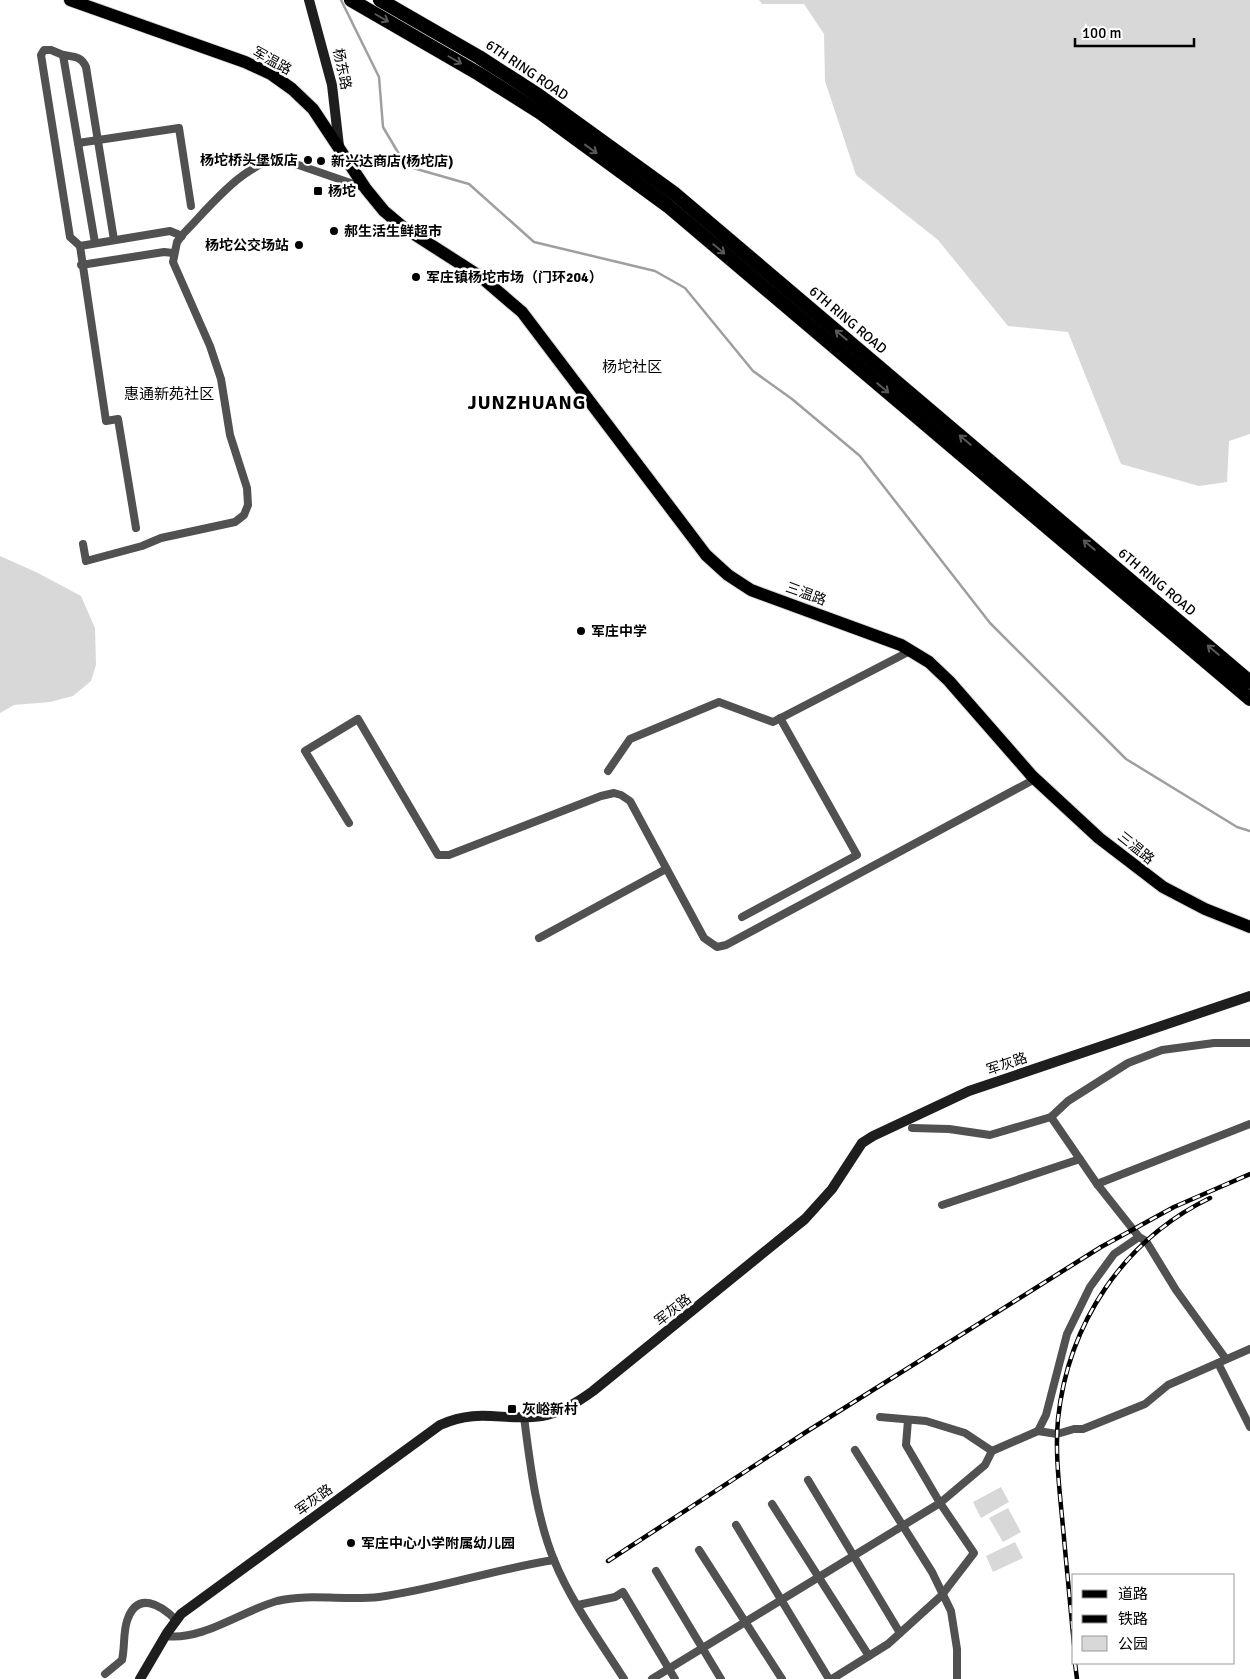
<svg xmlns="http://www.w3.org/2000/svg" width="1250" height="1679" viewBox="0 0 1250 1679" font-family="Signika,'Noto Sans SC',sans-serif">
  <rect width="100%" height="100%" fill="#fff"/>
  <g fill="#d8d8d8">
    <path d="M759 0H1250V434L1229 441 1227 482 1199 486 1121 464 1068 332 1008 326 938 240 856 175 825 81 824 34 804 4H762Z"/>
    <path d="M0 556 38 573 81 596 95 628 96 665 91 681 73 696 50 702 14 705 0 713Z"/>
    <path d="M1001 1487 1009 1502 981 1518 973 1502Z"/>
    <path d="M1008 1508 1021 1532 1003 1542 989 1518Z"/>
    <path d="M1015 1542 1023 1558 993 1572 986 1556Z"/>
  </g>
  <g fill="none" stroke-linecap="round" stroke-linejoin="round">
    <path stroke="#9f9f9f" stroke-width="2.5" d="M341 0 379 77 383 127 406 166 469 184 534 242 655 271 685 288 753 371 792 399 860 456 990 623 1126 759 1237 827 1250 831"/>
    <g stroke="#dbdbdb" stroke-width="14">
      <path id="primary" d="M70 0 245 62 271 74 292 89 313 109 366 189 384 211 403 227 481 277 522 312 706 555 728 575 751 590 901 645 929 662 949 681 1032 776 1099 838 1163 887 1205 909 1250 927"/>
    </g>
    <g stroke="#dbdbdb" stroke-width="15">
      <g id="highway">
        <path d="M351 0 479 74 541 113 668 206 1250 699"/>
        <path d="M380 0 479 57 538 95 675 194 1250 682"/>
      </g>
    </g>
    <g stroke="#515151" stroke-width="8">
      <path d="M63 55C74 57 81 56 86 67L114 240"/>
      <path d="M78 143 179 128 191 206"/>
      <path d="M95 243 63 55 51 50H44L41 55 70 237 80 246 106 421 118 419 136 528"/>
      <path d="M80 246 170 231 182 236"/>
      <path d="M81 265 164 252 173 253"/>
      <path d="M83 544 86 561 142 546 161 538 235 522 244 515 248 505 247 488 230 435 221 379 210 346 173 262 177 242 183 234C207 210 246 160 281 159L365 188"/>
      <path d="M608 771 630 739 719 702 773 722 910 651"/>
      <path d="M349 823 305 751 358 719 438 855H449L601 796 614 793 621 795 630 801 704 938 717 947 726 945 1035 779"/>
      <path d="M742 917 857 855 780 718"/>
      <path d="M539 938 666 869"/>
      <path d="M1051 1117 1097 1184 1139 1237 1146 1241 1176 1290 1226 1359"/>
      <path d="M912 1128 949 1129 990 1135 1051 1117 1068 1101 1128 1063 1162 1050 1214 1043H1250"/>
      <path d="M1097 1184 1250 1124"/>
      <path d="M942 1205 1080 1159"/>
      <path d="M1218 1363 1250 1427"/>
      <path d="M524 1417C530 1464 536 1516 554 1560 571 1602 600 1641 624 1679"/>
      <path d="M880 1417 926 1421 965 1433 992 1451"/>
      <path d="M1038 1431 1057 1434 1074 1429H1083L1145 1404 1168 1385 1250 1349"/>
      <path d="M855 1450 932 1572 951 1611 957 1649V1679"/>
      <path d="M808 1480 900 1633"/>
      <path d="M772 1504 869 1656"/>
      <path d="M736 1525 829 1679"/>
      <path d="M699 1550 782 1679"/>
      <path d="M656 1571 721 1679"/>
      <path d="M578 1605 615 1597 623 1592 675 1679"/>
      <path d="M166 1636C202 1641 242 1611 277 1601 309 1593 346 1601 379 1597 438 1589 495 1569 554 1560"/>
      <path d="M105 1674 122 1660C125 1647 123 1633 127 1621 137 1590 161 1605 176 1620"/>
      <path d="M652 1679 940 1503 906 1445 908 1420"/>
      <path d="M832 1679 888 1644 941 1596 974 1553 940 1503 985 1465 992 1451 1038 1431 1046 1415 1067 1334 1090 1287 1114 1254 1139 1237"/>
    </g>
    <g stroke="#1e1e1e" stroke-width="10">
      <path d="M309 0 332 85 339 146"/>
      <path d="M140 1679 167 1633 181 1614 440 1425C480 1407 503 1422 542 1416 561 1413 578 1402 593 1391L805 1219 832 1189 862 1143 873 1136 969 1091 1250 996"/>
    </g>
    <use href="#primary" stroke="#000" stroke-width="12"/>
    <use href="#highway" stroke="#000" stroke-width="14"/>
    <g stroke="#000" stroke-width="4.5">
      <g id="rail">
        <path d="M608 1561 806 1432 1101 1247 1174 1207 1250 1174"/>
        <path d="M1074 1645C1070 1602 1066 1560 1062 1517 1059 1485 1055 1451 1058 1419 1068 1324 1123 1240 1210 1198"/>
        <path d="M1075 1663 1077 1679"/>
      </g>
    </g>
    <use href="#rail" stroke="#fff" stroke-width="2.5" stroke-dasharray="8" stroke-linecap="butt"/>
  </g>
  <defs><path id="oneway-shaft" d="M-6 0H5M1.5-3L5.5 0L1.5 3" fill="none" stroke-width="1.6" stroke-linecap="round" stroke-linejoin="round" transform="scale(1.25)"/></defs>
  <g stroke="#595959">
    <use href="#oneway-shaft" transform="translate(382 18) rotate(30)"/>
    <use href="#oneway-shaft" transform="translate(455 60) rotate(30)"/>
    <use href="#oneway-shaft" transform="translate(591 149) rotate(36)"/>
    <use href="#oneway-shaft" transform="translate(719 249) rotate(40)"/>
    <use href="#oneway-shaft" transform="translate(841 335) rotate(-140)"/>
    <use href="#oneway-shaft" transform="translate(883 388) rotate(40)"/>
    <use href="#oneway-shaft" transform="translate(965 440) rotate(-140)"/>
    <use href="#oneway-shaft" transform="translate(1089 545) rotate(-140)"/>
    <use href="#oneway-shaft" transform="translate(1213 650) rotate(-140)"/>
  </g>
  <g fill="#000" stroke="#fff" stroke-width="2">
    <circle cx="308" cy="160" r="5"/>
    <circle cx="321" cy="161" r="5"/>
    <rect x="313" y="186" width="10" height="10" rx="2.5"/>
    <circle cx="334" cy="231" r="5"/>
    <circle cx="299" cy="245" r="5"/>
    <circle cx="416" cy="277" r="5"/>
    <circle cx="581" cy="631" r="5"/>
    <rect x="507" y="1404" width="10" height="10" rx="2.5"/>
    <circle cx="351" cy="1543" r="5"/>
  </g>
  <g text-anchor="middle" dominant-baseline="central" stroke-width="5" stroke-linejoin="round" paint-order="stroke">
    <g font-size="14" fill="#000" stroke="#fff">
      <text transform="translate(272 61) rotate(29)">军温路</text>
      <text transform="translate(342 69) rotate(78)">杨东路</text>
      <text transform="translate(527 70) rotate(34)">6TH RING ROAD</text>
      <text transform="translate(848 320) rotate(40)">6TH RING ROAD</text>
      <text transform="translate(1157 582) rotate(40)">6TH RING ROAD</text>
      <text transform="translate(806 594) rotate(20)">三温路</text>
      <text transform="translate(1136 848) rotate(39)">三温路</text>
      <text transform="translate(1007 1064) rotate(-19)">军灰路</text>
      <text transform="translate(673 1310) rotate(-38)">军灰路</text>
      <text transform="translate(314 1500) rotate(-36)">军灰路</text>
    </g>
    <g font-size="14" font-weight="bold" fill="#000" stroke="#fff" text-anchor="start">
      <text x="298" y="160" text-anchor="end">杨坨桥头堡饭店</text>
      <text x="331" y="161">新兴达商店(杨坨店)</text>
      <text x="328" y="191">杨坨</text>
      <text x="344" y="231">郝生活生鲜超市</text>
      <text x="289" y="245" text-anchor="end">杨坨公交场站</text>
      <text x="426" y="277">军庄镇杨坨市场（门环204）</text>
      <text x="591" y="631">军庄中学</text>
      <text x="522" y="1409">灰峪新村</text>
      <text x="361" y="1543">军庄中心小学附属幼儿园</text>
    </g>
    <g font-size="15" fill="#000" stroke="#fff">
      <text x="632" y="367">杨坨社区</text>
      <text x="169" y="394">惠通新苑社区</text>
    </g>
    <g font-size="19" font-weight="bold" letter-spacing="1" fill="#000" stroke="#fff">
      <text x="527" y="403">JUNZHUANG</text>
    </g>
  </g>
  <rect x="1072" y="1574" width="162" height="90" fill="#ffffff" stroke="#999999"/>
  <rect x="1082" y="1590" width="25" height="8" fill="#000000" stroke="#999999"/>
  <text x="1118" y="1599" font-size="15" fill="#000000">道路</text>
  <rect x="1082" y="1615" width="25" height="8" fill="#000000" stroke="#999999"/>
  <text x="1118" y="1624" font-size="15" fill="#000000">铁路</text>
  <rect x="1082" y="1636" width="25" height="15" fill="#d8d8d8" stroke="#999999"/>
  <text x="1118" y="1649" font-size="15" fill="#000000">公园</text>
  <path d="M1075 38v8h119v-8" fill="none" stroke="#000000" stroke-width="2.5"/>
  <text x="1082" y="38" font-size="15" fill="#000000" stroke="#ffffff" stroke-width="4" paint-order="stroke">100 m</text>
</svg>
